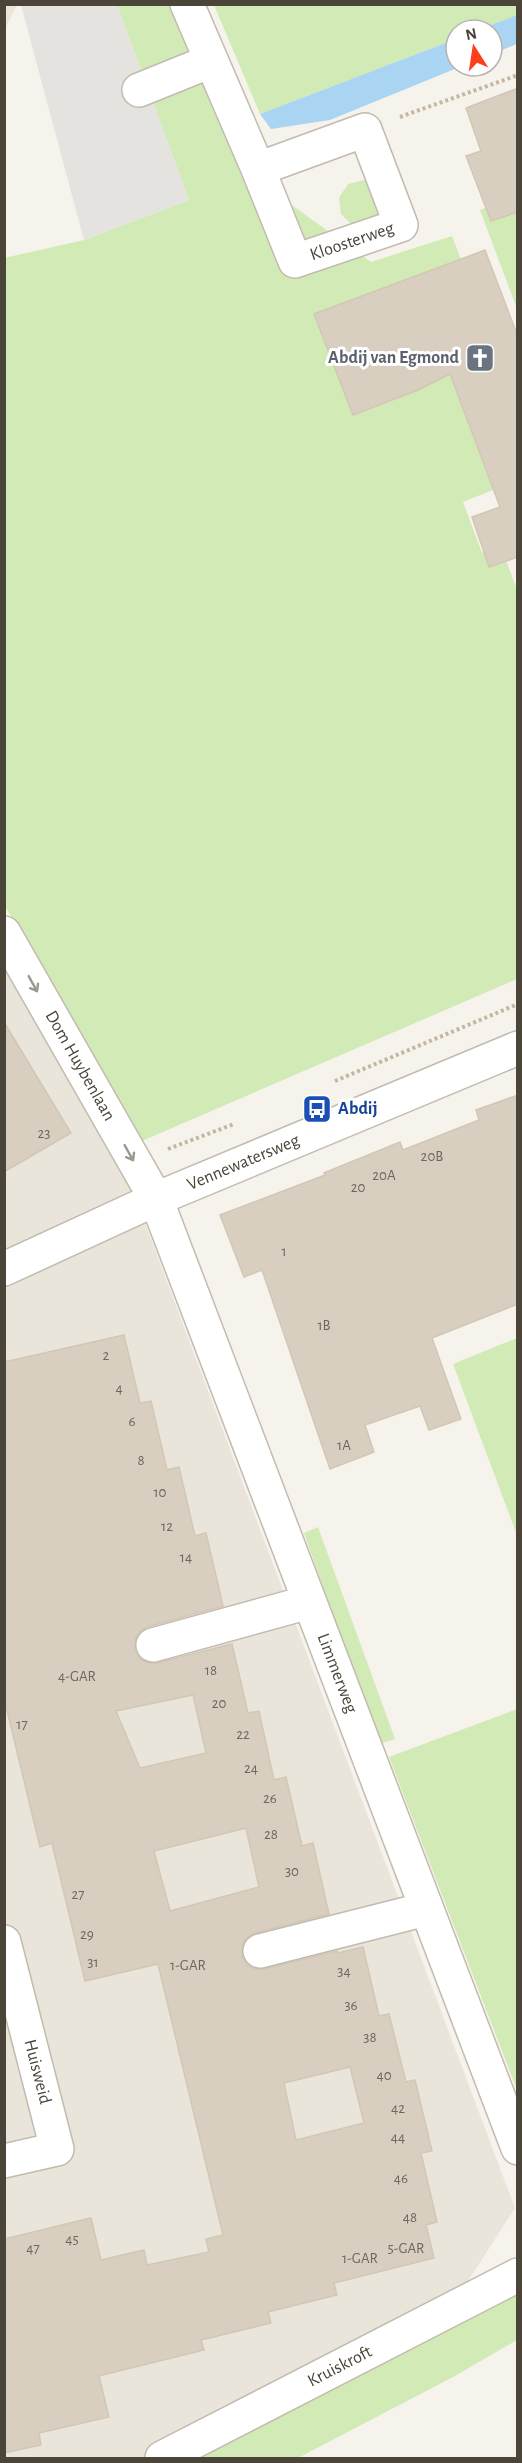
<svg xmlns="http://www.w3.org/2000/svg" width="522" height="2463" viewBox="0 0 522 2463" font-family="'Alegreya Sans',sans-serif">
  <rect width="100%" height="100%" fill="#f6f3ec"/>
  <g fill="#eae5da">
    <path d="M5 4 17 5 5 29 4 5Z"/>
    <path d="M4 946 130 1183 515 2208 425 2348 218 2458H5Z"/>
  </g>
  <g fill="#d2eab5">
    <path d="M517 4 518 15 478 30H456V39L260 114 214 5Z"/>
    <path d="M117 5H176L257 180 371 262 452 236 467 275 419 293 493 490 463 502 482 553 501 546 517 590V979L142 1141 5 906 4 258 84 240 189 200Z"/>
    <path d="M364 180 372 183 381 218 351 224 341 214 339 198 348 184Z"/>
    <path d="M517 196V309L480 210Z"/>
    <path d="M517 1338V1535L453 1364Z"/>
    <path d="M318 1527 395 1739 379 1744 304 1533Z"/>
    <path d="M517 1709V2090L389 1757Z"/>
    <path d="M517 2291V2340L453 2377 298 2458H202Z"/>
  </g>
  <path fill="#e5e3e0" d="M21 5H117L189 200 84 240Z"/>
  <g fill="#a9d4f2">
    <path d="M517 15V44L492 54V30H478Z"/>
    <path d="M456 39V66H462L330 120 271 129 260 114Z"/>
  </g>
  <g fill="#d8cfc1" stroke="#d3c7b4" stroke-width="1.5" fill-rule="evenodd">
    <path d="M518 88V212L491 221 466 156 481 151 466 108Z"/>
    <path d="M485 250 518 337V557L489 567 472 517 500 507 450 374 418 390 353 415 314 314Z"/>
    <path d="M4 1022 71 1133 4 1172Z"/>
    <path d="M518 1095V1304L432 1338 461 1419 429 1430 420 1406 365 1425 374 1452 330 1469 262 1270 244 1277 220 1215 325 1175 324 1173 400 1142 403 1150 479 1120 476 1110Z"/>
    <path d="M124 1335 140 1403 151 1401 167 1470 179 1467 195 1536 206 1533 223 1606 147 1627 139 1632 135 1640V1651L139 1658 148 1663H157L232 1644 248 1713 259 1711 274 1780 286 1777 302 1846 313 1843 329 1914 255 1933 247 1937 242 1945V1956L246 1964 254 1969H264L337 1951 338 1953 363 1947 379 2016 389 2014 406 2082 415 2080 432 2151 421 2153 437 2222 426 2225 434 2258 334 2283 337 2295 268 2312 271 2323 201 2340 204 2350 99 2376 109 2417 39 2433 41 2445 4 2453V2239L91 2218 101 2260 144 2250 147 2265 209 2252 206 2239 223 2235 158 1964 85 1981 52 1843 40 1847 4 1698V1362ZM193 1695 206 1753 140 1768 116 1711ZM246 1828 259 1887 170 1911 154 1851ZM350 2067 364 2123 296 2140 284 2083Z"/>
  </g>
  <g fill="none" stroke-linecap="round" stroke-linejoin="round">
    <g stroke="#c2bbae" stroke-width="36">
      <g id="minor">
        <path id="s1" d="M187 4 258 169 295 261 401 225 365 130 258 169"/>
        <path d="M139 90 211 61"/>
        <path id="s2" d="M4 933 156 1199 518 2148"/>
        <path id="s3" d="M4 1269 156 1199 518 1048"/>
        <path d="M153 1645 309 1602"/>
        <path id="s4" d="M4 1942 57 2149 4 2161"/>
        <path d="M260 1951 426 1909"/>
        <path id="s5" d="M162 2458 518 2275"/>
      </g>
    </g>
    <g stroke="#c4b79f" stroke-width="4" stroke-dasharray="3 3" stroke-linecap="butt">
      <path d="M400 117 518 75"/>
      <path d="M335 1081 518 1004"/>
      <path d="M168 1149 234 1124"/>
    </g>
    <use href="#minor" stroke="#fff" stroke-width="33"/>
  </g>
  <defs><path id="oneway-shaft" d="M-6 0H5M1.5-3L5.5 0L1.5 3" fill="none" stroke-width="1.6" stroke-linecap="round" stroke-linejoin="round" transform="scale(1.5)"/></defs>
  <g stroke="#9c9892">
    <use href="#oneway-shaft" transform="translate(33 984) rotate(61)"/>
    <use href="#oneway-shaft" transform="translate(129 1153) rotate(61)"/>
  </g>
  <defs>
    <g id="church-square" transform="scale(1.5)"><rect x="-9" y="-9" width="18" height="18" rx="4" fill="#6b7280" stroke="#fff"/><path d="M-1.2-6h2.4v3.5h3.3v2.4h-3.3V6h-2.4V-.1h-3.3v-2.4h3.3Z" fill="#fff"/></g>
    <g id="bus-square" transform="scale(1.5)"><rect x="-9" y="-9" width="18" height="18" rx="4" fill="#1a4fb4" stroke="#fff"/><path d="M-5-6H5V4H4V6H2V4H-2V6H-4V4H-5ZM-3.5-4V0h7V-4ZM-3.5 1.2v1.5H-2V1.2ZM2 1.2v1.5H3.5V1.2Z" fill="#fff"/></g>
  </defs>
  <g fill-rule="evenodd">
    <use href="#church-square" x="480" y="358"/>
    <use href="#bus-square" x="317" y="1109"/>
  </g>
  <g text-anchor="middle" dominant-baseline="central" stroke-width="6" stroke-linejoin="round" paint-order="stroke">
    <g font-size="15" fill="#6e675b">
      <text x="44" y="1133">23</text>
      <text x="432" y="1156">20B</text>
      <text x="384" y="1175">20A</text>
      <text x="358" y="1187">20</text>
      <text x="284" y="1251">1</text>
      <text x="324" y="1325">1B</text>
      <text x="106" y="1355">2</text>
      <text x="119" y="1388">4</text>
      <text x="132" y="1421">6</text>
      <text x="344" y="1445">1A</text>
      <text x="141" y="1460">8</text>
      <text x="160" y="1492">10</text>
      <text x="167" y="1526">12</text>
      <text x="186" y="1557">14</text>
      <text x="211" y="1670">18</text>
      <text x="77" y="1676">4-GAR</text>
      <text x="219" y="1703">20</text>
      <text x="22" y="1724">17</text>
      <text x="243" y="1734">22</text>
      <text x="251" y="1768">24</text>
      <text x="270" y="1798">26</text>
      <text x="271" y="1834">28</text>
      <text x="292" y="1871">30</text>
      <text x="78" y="1894">27</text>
      <text x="87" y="1934">29</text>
      <text x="93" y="1962">31</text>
      <text x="188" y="1965">1-GAR</text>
      <text x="344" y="1971">34</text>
      <text x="351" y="2005">36</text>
      <text x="370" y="2037">38</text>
      <text x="384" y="2075">40</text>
      <text x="398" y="2108">42</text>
      <text x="398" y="2137">44</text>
      <text x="401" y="2178">46</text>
      <text x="410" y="2217">48</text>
      <text x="72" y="2239">45</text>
      <text x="33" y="2248">47</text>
      <text x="406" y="2248">5-GAR</text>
      <text x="360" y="2258">1-GAR</text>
    </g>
    <g font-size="18" fill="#4b4439" stroke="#fff">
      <text stroke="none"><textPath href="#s1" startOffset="339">Kloosterweg</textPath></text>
      <text stroke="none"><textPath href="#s2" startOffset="153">Dom Huybenlaan</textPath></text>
      <text stroke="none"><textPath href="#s3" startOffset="262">Vennewatersweg</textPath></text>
      <text stroke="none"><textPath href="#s2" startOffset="814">Limmerweg</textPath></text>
      <text stroke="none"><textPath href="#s4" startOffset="134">Huisweid</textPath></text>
      <text stroke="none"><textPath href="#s5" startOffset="200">Kruiskroft</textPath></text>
    </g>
    <g font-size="18" font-weight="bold" fill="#5b616d" stroke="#fff" text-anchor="end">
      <text x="459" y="358">Abdij van Egmond</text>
    </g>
    <g font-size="18" font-weight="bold" fill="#164399" stroke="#fff" text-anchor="start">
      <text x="338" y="1109">Abdij</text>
    </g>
  </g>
  <rect width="522" height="2463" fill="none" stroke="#4b4439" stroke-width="12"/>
  <g transform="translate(474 48) rotate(348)"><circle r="28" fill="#ffffff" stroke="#b7b4b0" stroke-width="1.5"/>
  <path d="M0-4.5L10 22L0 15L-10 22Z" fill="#fc3f1d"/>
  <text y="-9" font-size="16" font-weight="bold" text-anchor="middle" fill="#4b4439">N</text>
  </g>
</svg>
